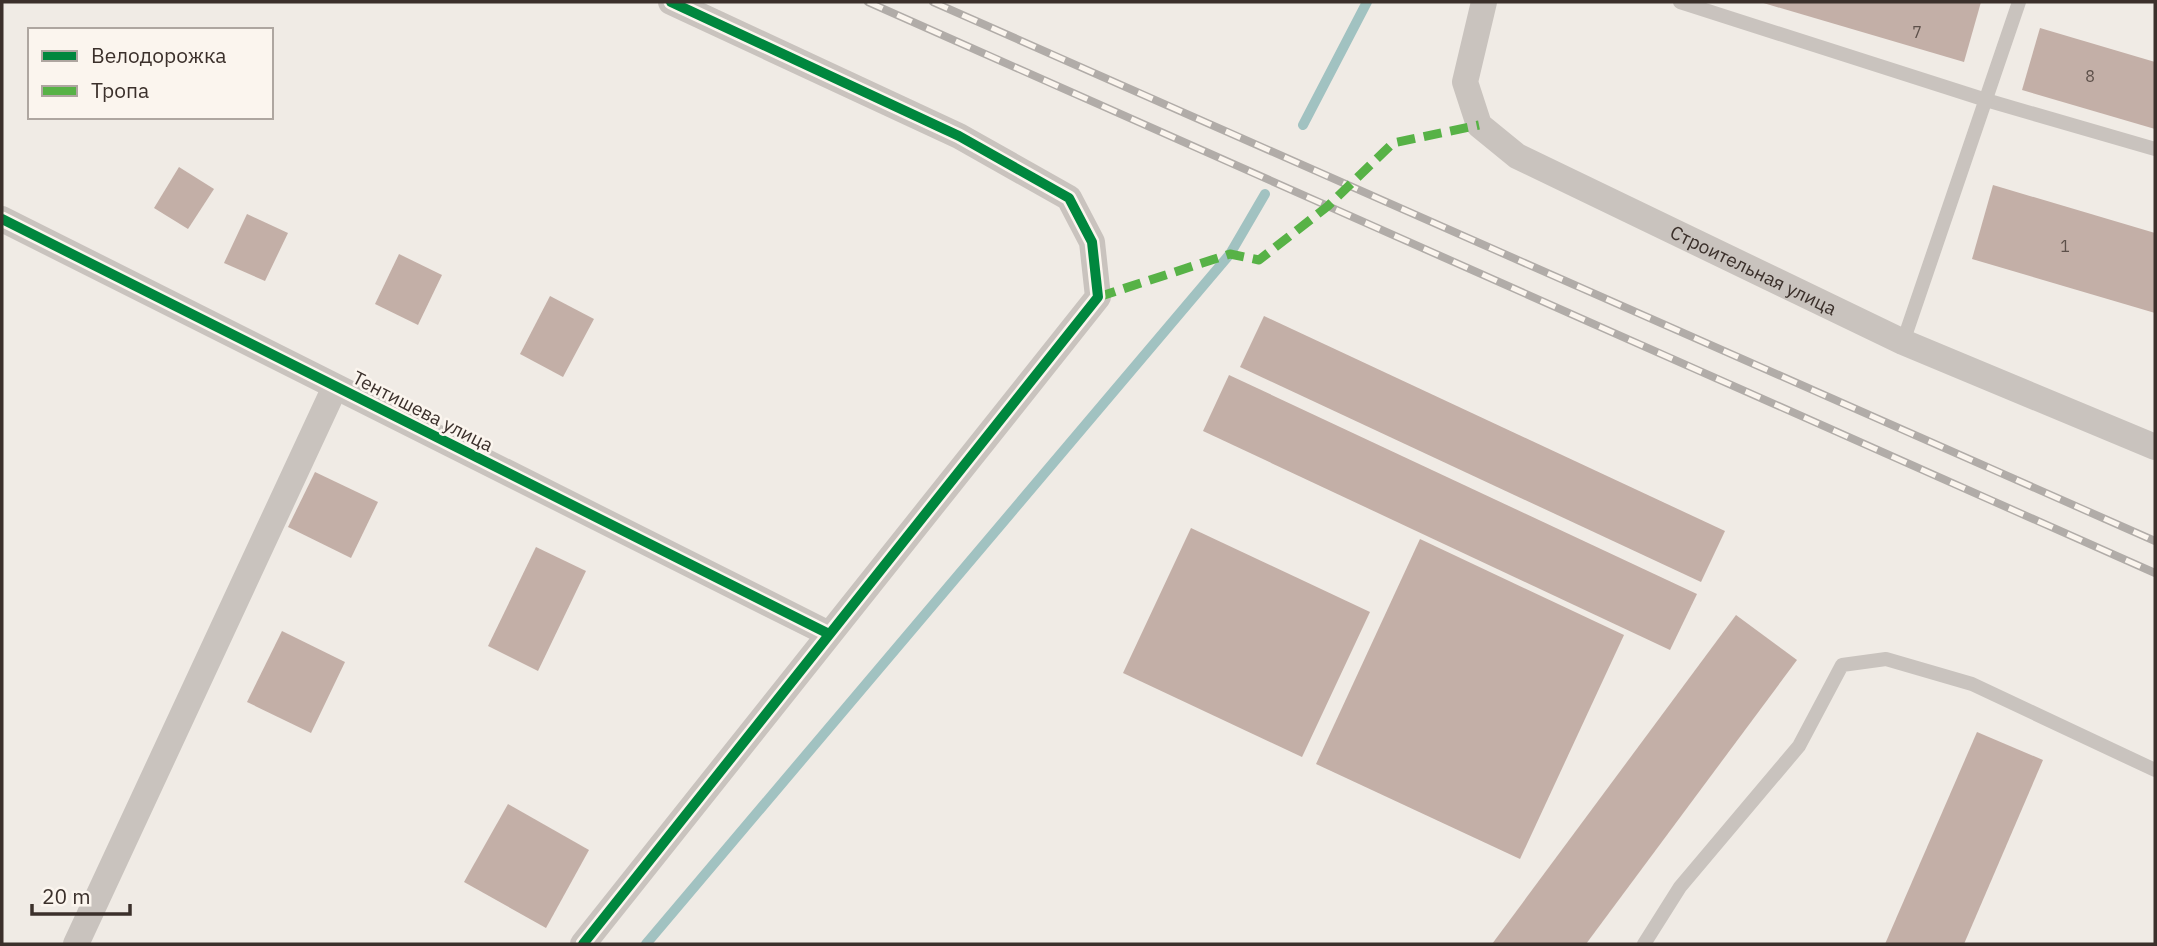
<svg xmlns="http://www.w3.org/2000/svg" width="2157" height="946" viewBox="0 0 2157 946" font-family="'IBM Plex Sans',sans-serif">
  <rect width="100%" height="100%" fill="#f0ebe5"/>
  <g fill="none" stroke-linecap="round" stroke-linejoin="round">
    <g stroke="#a1c2c1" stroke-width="10">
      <path d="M1303 125 1367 2"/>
      <path d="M646 944 1230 254 1265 194"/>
    </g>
  </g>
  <g fill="#c3afa7">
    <path d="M1760 2H1981L1964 62Z"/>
    <path d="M2040 28 2155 62V129L2022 90Z"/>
    <path d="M179 167 214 189 188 229 154 208Z"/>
    <path d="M1993 185 2155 233V313L1972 259Z"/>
    <path d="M247 214 288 233 265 281 224 263Z"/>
    <path d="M399 254 442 275 418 325 375 304Z"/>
    <path d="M550 296 594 319 563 377 520 354Z"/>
    <path d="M1264 316 1725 531 1701 582 1240 367Z"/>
    <path d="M1229 375 1697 594 1670 650 1203 431Z"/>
    <path d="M315 472 378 502 351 558 288 527Z"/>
    <path d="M1191 528 1370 612 1302 757 1123 673Z"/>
    <path d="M1420 539 1624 635 1520 859 1316 764Z"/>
    <path d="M536 547 586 571 538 671 488 646Z"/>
    <path d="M1736 615 1797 660 1586 944H1492Z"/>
    <path d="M282 631 345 662 311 733 247 702Z"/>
    <path d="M1977 732 2043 760 1964 944H1885Z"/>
    <path d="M508 804 589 850 546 928 464 882Z"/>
  </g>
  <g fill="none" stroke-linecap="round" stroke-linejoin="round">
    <g stroke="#c9c3be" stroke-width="14">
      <path d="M1680 2 1986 100 2155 149"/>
      <path d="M1903 342 2019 2"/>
      <path d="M1644 944 1680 887 1799 746 1842 665 1886 659 1972 684 2155 770"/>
    </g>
    <g stroke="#c9c3be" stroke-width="26">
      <path id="s1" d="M1484 2 1465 82 1479 125 1517 156 1903 342 2155 447"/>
      <path d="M2 219 829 634"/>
      <path d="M76 944 335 387"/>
      <path d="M583 944 1098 297 1092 242 1069 198 959 136 671 2"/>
    </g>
    <g stroke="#b1aca8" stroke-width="8">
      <g id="rail">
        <path d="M868 2 2155 573"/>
        <path d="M933 2 2155 541"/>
      </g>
    </g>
    <use href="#rail" stroke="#fbf5ee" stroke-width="5" stroke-dasharray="16" stroke-linecap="butt"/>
    <path stroke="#57b246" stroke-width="9" stroke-dasharray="18 9" stroke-linecap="butt" d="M1098 297 1230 254 1259 260 1328 206 1393 143 1479 125"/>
    <g stroke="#fbf5ee" stroke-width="15">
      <g id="cycleway">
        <path d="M2 219 829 634"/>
        <path d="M583 944 1098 297 1092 242 1069 198 959 136 671 2"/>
      </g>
    </g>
    <use href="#cycleway" stroke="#00873e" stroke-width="10"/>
  </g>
  <g text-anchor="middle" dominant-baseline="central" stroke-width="5" stroke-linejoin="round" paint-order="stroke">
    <g font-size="16" fill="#5d504a">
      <text x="1917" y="32">7</text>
      <text x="2090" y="76">8</text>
      <text x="2065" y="246">1</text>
    </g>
    <g font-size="19" fill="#3b302b" stroke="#fbf5ee">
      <text stroke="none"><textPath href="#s1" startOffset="439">Строительная улица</textPath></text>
      <text transform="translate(423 411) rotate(27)">Тентишева улица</text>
    </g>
  </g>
  <rect width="2157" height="946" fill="none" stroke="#3b302b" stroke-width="7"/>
  <rect x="28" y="28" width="245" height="91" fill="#fbf5ee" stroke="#aea6a0" stroke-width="2"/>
  <rect x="42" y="51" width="35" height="10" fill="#00873e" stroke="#aea6a0" stroke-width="2"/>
  <text x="91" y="63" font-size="21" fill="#3b302b">Велодорожка</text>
  <rect x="42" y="86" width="35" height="10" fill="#57b246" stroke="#aea6a0" stroke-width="2"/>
  <text x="91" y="98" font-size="21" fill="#3b302b">Тропа</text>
  <path d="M32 904v10h98v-10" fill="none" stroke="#3b302b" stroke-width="3.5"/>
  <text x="42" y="904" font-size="21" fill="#3b302b" stroke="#fbf5ee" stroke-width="5" paint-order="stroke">20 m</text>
</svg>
